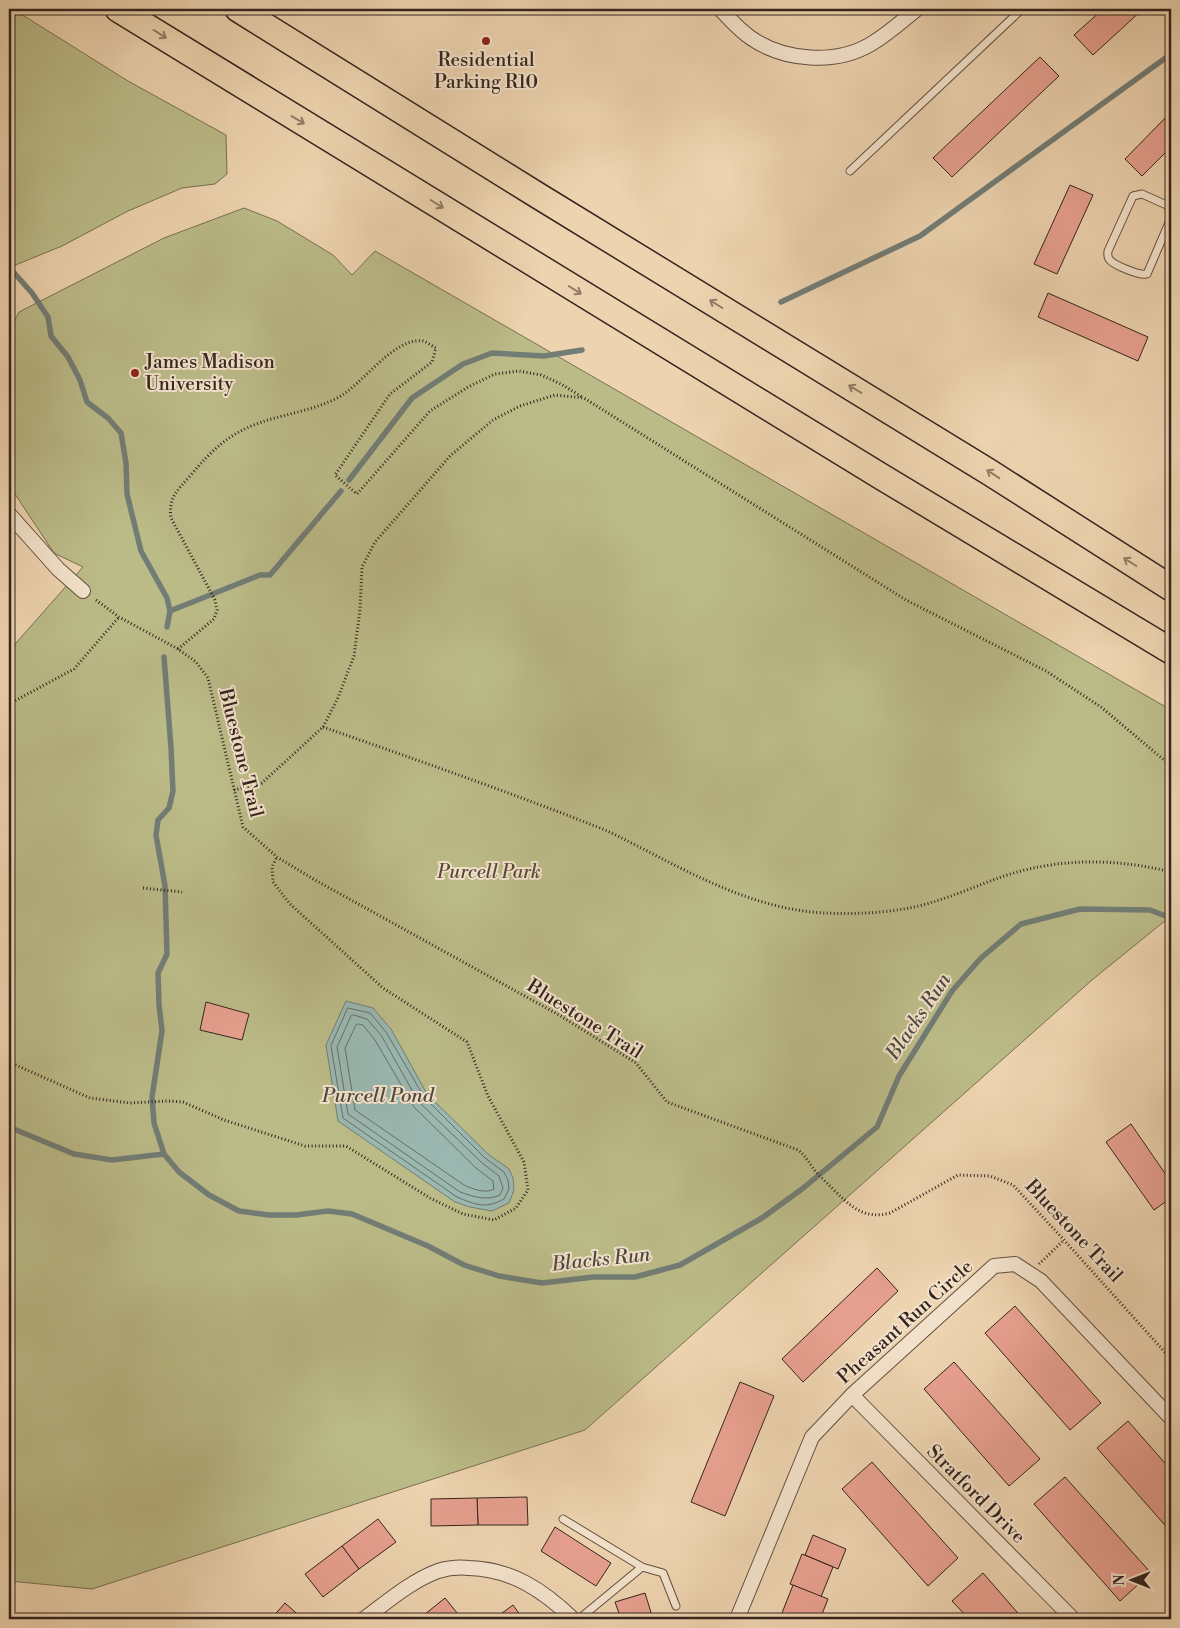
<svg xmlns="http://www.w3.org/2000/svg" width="1180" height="1628" viewBox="0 0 1180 1628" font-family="'Libre Bodoni',serif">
  <rect width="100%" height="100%" fill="#edd3af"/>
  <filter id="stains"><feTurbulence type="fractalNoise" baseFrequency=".004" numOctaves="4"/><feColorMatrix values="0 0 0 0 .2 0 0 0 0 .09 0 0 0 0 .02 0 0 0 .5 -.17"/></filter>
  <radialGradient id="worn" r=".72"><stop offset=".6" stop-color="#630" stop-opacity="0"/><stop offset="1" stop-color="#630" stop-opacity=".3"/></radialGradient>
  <g fill="#bb8" stroke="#787053">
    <path d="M9 9H13L128 81 226 135 227 174 215 184 182 188 128 211 62 246 13 266H9Z"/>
    <path d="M244 208 277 221 333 255 352 275 375 251 1171 710V916L1092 980 585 1430 92 1589 9 1581V651L83 567 54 553 9 485V332L19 312 164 238Z"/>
  </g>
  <path fill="#9ab7b0" stroke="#727d76" d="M346 1001 373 1008 391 1029 427 1094 488 1154 509 1169 513 1178 514 1190 509 1203 492 1211 470 1207 455 1202 338 1121 326 1045Z"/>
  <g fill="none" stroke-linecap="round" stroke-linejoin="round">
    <g stroke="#686e67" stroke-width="1">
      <path d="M348 1008 370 1013 386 1032 424 1097 485 1158 504 1172 508 1180 509 1189 504 1199C486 1209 476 1205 457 1197L343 1118 331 1046Z"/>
      <path d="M354 1015 367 1019 381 1035 418 1101 481 1162 499 1176 503 1188 500 1195C486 1201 474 1197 460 1192L348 1114 337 1047 351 1016Z"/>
      <path d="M358 1024 363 1025 375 1040 414 1107 476 1168 493 1181 494 1189C485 1194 473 1189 464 1185L355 1110 345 1048 356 1025Z"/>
    </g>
    <g stroke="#727d76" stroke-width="5.5">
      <path d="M9 267 32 293 48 317 51 336 68 357 80 380 87 402 108 418 121 433 126 463 127 494 141 551 167 598 170 611 167 627"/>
      <path d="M781 302 920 236 1171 54"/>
      <path d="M349 480 412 398 463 364 492 353 544 356 582 350"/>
      <path d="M170 611 260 575H270L341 491"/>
      <path d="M164 657 171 748 173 791 169 808 158 820 156 835 165 886 167 954 158 973 159 1005 162 1031 152 1097 154 1123 164 1154"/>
      <path d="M9 1127 74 1154 112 1160 164 1154 179 1172 209 1195 239 1211 269 1215H296L328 1211 352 1214 428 1246 464 1265 499 1276 542 1283 594 1277H635L680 1265 762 1218 802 1189 877 1127 899 1076 952 991 981 958 1021 924 1080 909 1150 910 1171 918"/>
    </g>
  </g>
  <g fill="#e7a08f" stroke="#35251e">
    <path d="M1103 9H1143L1093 55 1074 35Z"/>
    <path d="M1040 57 1059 76 952 177 933 158Z"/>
    <path d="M1171 112V147L1142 176 1125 159Z"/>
    <path d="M1070 185 1093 195 1057 274 1034 264Z"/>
    <path d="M1048 293 1148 337 1138 361 1038 317Z"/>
    <path d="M206 1002 249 1014 242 1040 200 1030Z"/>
    <path d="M1131 1124 1171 1182V1198L1154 1210 1106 1142Z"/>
    <path d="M877 1268 898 1291 803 1382 782 1359Z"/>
    <path d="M1015 1306 1101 1403 1070 1430 985 1333Z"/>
    <path d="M954 1362 1040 1459 1009 1486 924 1389Z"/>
    <path d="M740 1382 774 1396 725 1516 691 1502Z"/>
    <path d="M1128 1421 1171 1470V1532L1097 1448Z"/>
    <path d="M872 1462 958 1558 928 1586 842 1489Z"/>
    <path d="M1065 1477 1151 1573 1120 1601 1034 1504Z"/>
    <path d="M527 1497 528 1525H478L477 1498Z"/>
    <path d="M477 1498 478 1525 431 1526V1499Z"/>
    <path d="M378 1519 396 1542 359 1569 342 1546Z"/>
    <path d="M555 1527 611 1563 596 1586 541 1551Z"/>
    <path d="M813 1535 846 1549 838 1569 805 1555Z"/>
    <path d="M342 1546 359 1569 323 1597 305 1574Z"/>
    <path d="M802 1554 833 1567 821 1597 790 1584Z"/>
    <path d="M983 1573 1023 1619H969L952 1601Z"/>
    <path d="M793 1585 828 1599 820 1619 780 1618Z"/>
    <path d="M645 1593 653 1619H621L615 1602Z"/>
    <path d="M445 1598 462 1619H419Z"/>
    <path d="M285 1603 303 1619H271Z"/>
    <path d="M513 1605 523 1619H494Z"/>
  </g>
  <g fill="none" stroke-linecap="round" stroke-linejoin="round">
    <g stroke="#635042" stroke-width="9">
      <g id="service">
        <path d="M850 171 1022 9"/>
        <path d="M1171 207 1142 194 1133 196 1108 251C1108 254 1107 255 1109 259 1113 265 1140 276 1147 274L1171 218"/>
        <path d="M563 1519 642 1567 579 1619"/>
        <path d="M642 1567 663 1573 676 1606"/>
      </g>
    </g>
    <g stroke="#635042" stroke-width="16">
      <g id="minor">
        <path d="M720 9C730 19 739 30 751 38 784 61 836 65 871 44 888 34 902 21 917 9"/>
        <path d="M9 514 58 569 83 591"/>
        <path d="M852 1395 1073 1619"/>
        <path d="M364 1619C387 1602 411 1581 438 1571 448 1568 459 1567 469 1568 511 1569 543 1590 573 1619"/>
        <path d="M737 1619 812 1437 852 1395 994 1266 1015 1264 1041 1281 1171 1418"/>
      </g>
    </g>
    <g stroke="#35251e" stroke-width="28">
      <g id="motorway">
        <path d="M118 9 882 477 1171 651"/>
        <path d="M238 9 537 195 989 472 1171 588"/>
      </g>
    </g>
    <g stroke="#35251e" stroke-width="3" stroke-dasharray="1 2.5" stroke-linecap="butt">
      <path d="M96 600 119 617 178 649 196 662 208 678 243 827 277 857 315 880 559 1015 636 1063 667 1102 798 1150C805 1155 808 1161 813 1168 818 1175 826 1182 832 1188 850 1206 864 1220 890 1213L958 1175 990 1176 1013 1185 1064 1240 1171 1359"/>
      <path d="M178 649 214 619 217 610 215 600 171 518C168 497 178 490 190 476 211 451 228 434 259 423 284 414 311 411 335 399 362 387 392 337 423 341 427 342 432 346 436 348L432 362 390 394 335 475 357 494 430 411 468 387 495 374 519 371 541 375 561 384 582 397"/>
      <path d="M9 704 74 669 119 617"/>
      <path d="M323 727C417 760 512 793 605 830 621 837 637 846 653 854 707 882 763 910 825 913 859 915 905 912 936 901 966 892 995 877 1025 870 1073 858 1123 860 1171 872"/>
      <path d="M234 790 262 783 323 727 337 700 354 656 360 610 362 567 375 542 450 456 493 420 520 406 555 395 584 398 906 600 1046 671 1101 707 1171 766"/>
      <path d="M143 888 182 892"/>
      <path d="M9 1062 90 1098 130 1103 168 1101 183 1102 224 1120 305 1146H346L430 1198 463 1214 494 1220 516 1208 528 1190 524 1162 488 1096 467 1042 383 988 290 904 273 882 272 867 277 857"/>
      <path d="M1039 1264 1064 1240"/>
    </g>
    <use href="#service" stroke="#f3e2cb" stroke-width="7"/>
    <use href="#minor" stroke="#f3e2cb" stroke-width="14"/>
    <use href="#motorway" stroke="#edd3af" stroke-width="25"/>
  </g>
  <defs><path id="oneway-shaft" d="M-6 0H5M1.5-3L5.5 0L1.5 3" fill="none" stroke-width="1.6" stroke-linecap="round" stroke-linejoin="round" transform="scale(1.25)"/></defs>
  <g stroke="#917c66">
    <use href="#oneway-shaft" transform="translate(160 34) rotate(32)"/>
    <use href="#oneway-shaft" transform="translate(298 120) rotate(31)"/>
    <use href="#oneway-shaft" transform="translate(437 204) rotate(32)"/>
    <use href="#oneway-shaft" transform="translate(575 290) rotate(32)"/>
    <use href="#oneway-shaft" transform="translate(716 304) rotate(-148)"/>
    <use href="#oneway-shaft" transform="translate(855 389) rotate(-149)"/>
    <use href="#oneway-shaft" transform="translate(993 474) rotate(-147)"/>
    <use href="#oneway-shaft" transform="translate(1130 562) rotate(-148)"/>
  </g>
  <g fill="#8f2418" stroke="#f3e2cb" stroke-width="2">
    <circle cx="486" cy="41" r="5"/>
    <circle cx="135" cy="373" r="5"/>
  </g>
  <g text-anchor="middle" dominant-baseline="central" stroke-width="4" stroke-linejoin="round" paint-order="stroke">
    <g font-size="19" fill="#35251e" stroke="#f3e2cb">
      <text x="486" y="60">Residential<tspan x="486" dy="22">Parking R10</tspan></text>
      <text x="145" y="362" text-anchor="start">James Madison<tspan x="145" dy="22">University</tspan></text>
    </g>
    <g font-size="19" fill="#35251e" stroke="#f3e2cb">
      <text transform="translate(241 753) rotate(76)">Bluestone Trail</text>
      <text transform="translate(585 1019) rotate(32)">Bluestone Trail</text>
      <text transform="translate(1074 1231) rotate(47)">Bluestone Trail</text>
      <text transform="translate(905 1322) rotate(-42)">Pheasant Run Circle</text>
      <text transform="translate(976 1494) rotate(45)">Stratford Drive</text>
    </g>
    <g font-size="19" font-style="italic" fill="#564a38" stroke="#f3e2cb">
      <text x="489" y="872">Purcell Park</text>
    </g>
    <g font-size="20" font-style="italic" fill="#4e4a42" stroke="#f3e2cb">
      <text transform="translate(919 1017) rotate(-56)">Blacks Run</text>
      <text x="378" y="1096">Purcell Pond</text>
      <text transform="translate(601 1260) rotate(-6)">Blacks Run</text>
    </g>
  </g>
  <rect width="1180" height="1628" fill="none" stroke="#edd3af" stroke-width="30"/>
  <rect x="10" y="10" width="1160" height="1608" fill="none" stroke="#35251e" stroke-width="2.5"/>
  <rect x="15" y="15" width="1150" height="1598" fill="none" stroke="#35251e"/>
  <g transform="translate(1132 1580) rotate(270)" stroke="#f3e2cb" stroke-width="4" paint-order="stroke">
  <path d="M0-4L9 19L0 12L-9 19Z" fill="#35251e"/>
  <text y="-8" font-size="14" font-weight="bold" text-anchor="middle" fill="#35251e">N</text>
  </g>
  <rect width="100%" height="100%" filter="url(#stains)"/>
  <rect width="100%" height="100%" fill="url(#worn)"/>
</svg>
